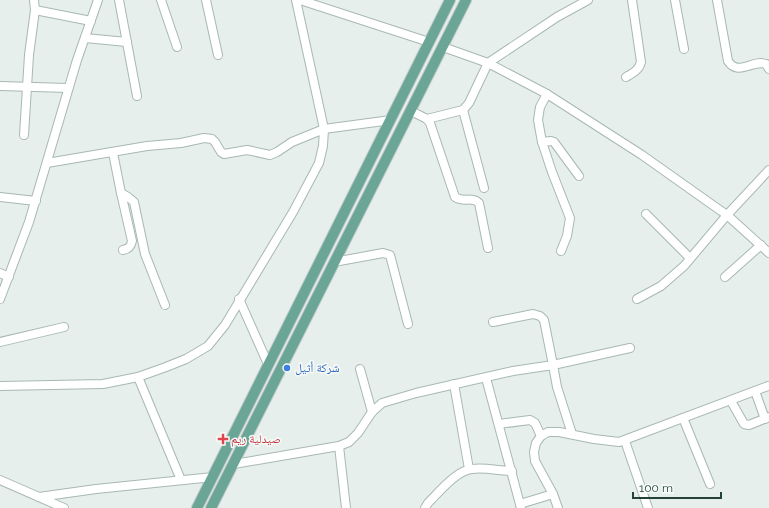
<svg xmlns="http://www.w3.org/2000/svg" width="769" height="508" viewBox="0 0 769 508" font-family="Raleway,'Noto Naskh Arabic',sans-serif">
  <rect width="100%" height="100%" fill="#e6efeb"/>
  <g fill="none" stroke-linecap="round" stroke-linejoin="round">
    <g stroke="#a8b8b2" stroke-width="10">
      <g id="minor">
        <path d="M119 0 137 96"/>
        <path d="M161 0 177 47"/>
        <path d="M206 0 218 55"/>
        <path d="M300 0 429 42"/>
        <path d="M675 0 684 49"/>
        <path d="M717 0 728 61C738 77 753 59 766 64L769 69"/>
        <path d="M35 10 91 21"/>
        <path d="M85 38 127 42"/>
        <path d="M443 47 488 63 547 94 642 155 714 206 727 215 769 253"/>
        <path d="M626 77C633 73 639 70 641 62L632 0"/>
        <path d="M0 86 68 88"/>
        <path d="M547 94 540 107 538 120 542 142 552 172 570 218 567 236 561 251"/>
        <path d="M463 110 484 188"/>
        <path d="M411 111 427 119 430 123 455 197C463 203 472 196 479 203L488 248"/>
        <path d="M427 119 463 110 469 103 488 63 557 17 588 0"/>
        <path d="M24 135 29 55 35 10 34 0"/>
        <path d="M542 142 551 141 554 142 579 176"/>
        <path d="M113 153 121 193 128 197 134 202 145 254 165 305"/>
        <path d="M47 163 147 146 181 143 204 138 212 139 215 142 221 152 224 154 247 150 270 155 277 152 292 142 324 129 391 120"/>
        <path d="M121 193 132 241C131 246 129 249 123 250"/>
        <path d="M0 197 36 201"/>
        <path d="M646 214 690 258"/>
        <path d="M334 262 383 253 390 255 408 324"/>
        <path d="M0 273 9 277"/>
        <path d="M725 277 761 245"/>
        <path d="M0 299 29 222 77 60 98 0"/>
        <path d="M239 299 268 364"/>
        <path d="M637 299 661 286 684 266 727 215 769 170"/>
        <path d="M493 322 533 314 540 316 544 320 553 365 630 348"/>
        <path d="M0 342 64 327"/>
        <path d="M360 369 372 412"/>
        <path d="M138 377 181 480"/>
        <path d="M486 378 521 508"/>
        <path d="M454 384 469 469"/>
        <path d="M0 386 103 384 138 377 166 367 186 359 208 346 225 325 293 212 319 163 323 146 324 129 296 0"/>
        <path d="M755 391 765 419"/>
        <path d="M731 401 744 424 749 425 769 417"/>
        <path d="M683 418 710 484"/>
        <path d="M499 424 530 420 535 423 541 436"/>
        <path d="M625 441 648 508"/>
        <path d="M339 446 346 508"/>
        <path d="M234 464 339 446 349 442 358 433 372 412 382 403 416 393 513 371 553 365 557 387 572 434"/>
        <path d="M0 480 64 508"/>
        <path d="M39 497 96 489 213 477"/>
        <path d="M520 504 553 494"/>
        <path d="M425 508 428 503C439 492 457 470 472 469 485 467 499 471 512 471"/>
        <path d="M558 508 553 494 535 461 534 452 536 443 541 436 548 432H559L594 439 619 442 768 386"/>
      </g>
    </g>
    <g stroke="#c2cac8" stroke-width="12">
      <g id="major">
        <path d="M197 508 450 0"/>
        <path d="M211 508 466 0"/>
      </g>
    </g>
    <use href="#minor" stroke="#fff" stroke-width="8"/>
    <use href="#major" stroke="#6aa596" stroke-width="10"/>
  </g>
  <circle fill="#3f7fe0" stroke="#f7fbf9" stroke-width="1.5" cx="287" cy="368" r="4"/>
  <path fill="#e0444e" stroke="#f7fbf9" stroke-width="1.5" d="M221 433h4v4h4v4h-4v4h-4v-4h-4v-4h4z"/>
  <g text-anchor="middle" dominant-baseline="central" stroke-width="3" stroke-linejoin="round" paint-order="stroke">
    <g font-size="12" fill="#366cbe" stroke="#f7fbf9" text-anchor="start">
      <text x="295" y="368">شركة أثيل</text>
    </g>
    <g font-size="12" fill="#be3a42" stroke="#f7fbf9" text-anchor="start">
      <text x="231" y="439">صيدلية ريم</text>
    </g>
  </g>
  <path d="M633 492v6h88v-6" fill="none" stroke="#24423a" stroke-width="2"/>
  <text x="639" y="492" font-size="12" fill="#24423a" stroke="#f7fbf9" stroke-width="3" paint-order="stroke">100 m</text>
</svg>
